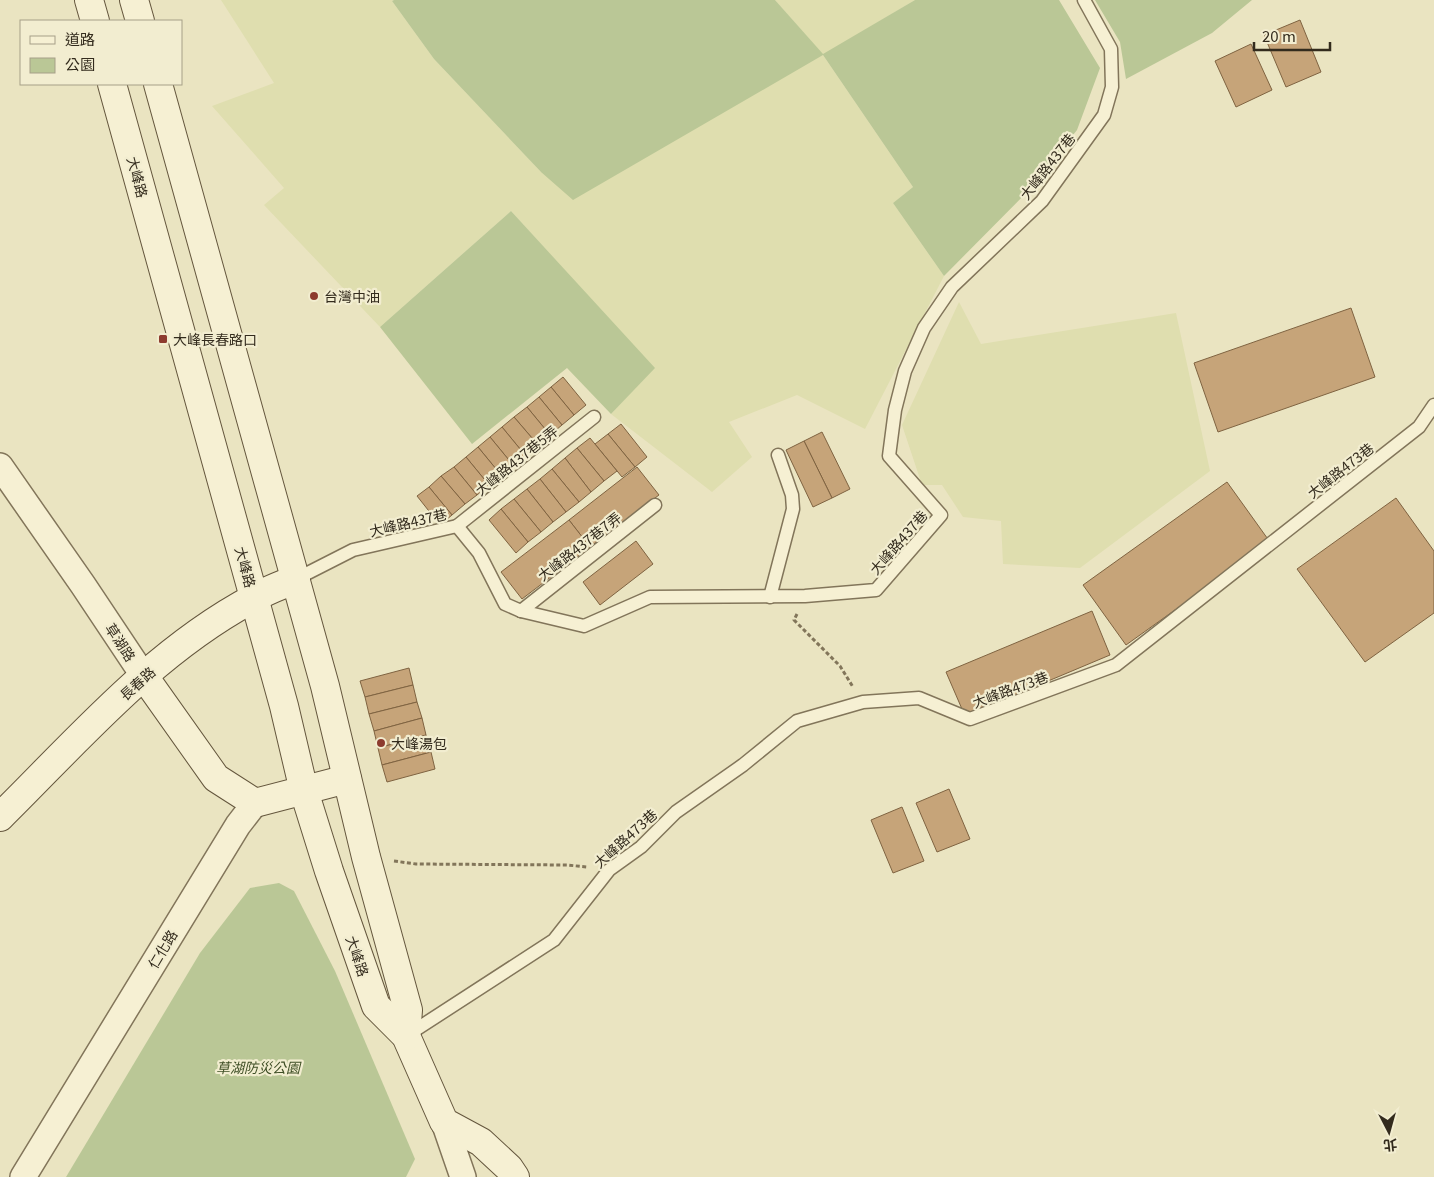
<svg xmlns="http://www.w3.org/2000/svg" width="1434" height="1177" viewBox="0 0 1434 1177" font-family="Georgia,'Noto Sans TC',serif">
  <rect width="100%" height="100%" fill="#eae4c1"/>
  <g fill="#dfdeaf">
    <path d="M221 0H394L392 1 434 59 541 172 823 55 775 0H915L823 55 913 187 893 203 944 276 865 429 797 395 729 422 752 457 712 492 611 414 654 368 511 211 380 327 264 205 284 188 212 106 274 83Z"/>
    <path d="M959 302 981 344 1176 313 1210 471 1080 568 1003 564 1001 521 963 517 942 485H922L902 425Z"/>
  </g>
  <g fill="#bac796">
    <path d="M394 0H775L823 54 915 0H1059L1100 68 1077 130 1030 189 944 276 893 203 913 187 823 55 573 200 541 172 434 59 392 1Z"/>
    <path d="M1095 0H1252L1212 33 1126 79 1120 42Z"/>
    <path d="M511 211 655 368 611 414 567 368 472 444 380 327Z"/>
    <path d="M279 883 294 891 335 971 415 1159 406 1177H66L200 953 250 888Z"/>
  </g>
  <g fill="#c6a479" stroke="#7f6341">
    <path d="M1300 20 1321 72 1286 87 1264 35Z"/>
    <path d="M1251 44 1272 90 1236 107 1215 61Z"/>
    <path d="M1351 308 1375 377 1218 432 1194 363Z"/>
    <path d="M563 377 586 405 574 415 551 387Z"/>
    <path d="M551 387 574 415 562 425 539 397Z"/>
    <path d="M539 397 562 425 550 435 527 407Z"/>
    <path d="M527 407 550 435 538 445 514 417Z"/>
    <path d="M514 417 538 445 525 455 502 427Z"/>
    <path d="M621 424 647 457 635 467 608 434Z"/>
    <path d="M502 427 525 455 513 465 490 437Z"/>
    <path d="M822 432 850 489 832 498 804 441Z"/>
    <path d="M608 434 635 467 622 477 595 444Z"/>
    <path d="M490 437 513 465 501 475 478 447Z"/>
    <path d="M590 438 617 471 604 481 577 448Z"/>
    <path d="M804 441 832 498 813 507 786 450Z"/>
    <path d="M478 447 501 475 489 485 466 457Z"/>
    <path d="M577 448 604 481 591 492 565 458Z"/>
    <path d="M466 457 489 485 477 495 454 467Z"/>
    <path d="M565 458 591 492 579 502 552 469Z"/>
    <path d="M454 467 477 495 465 504 441 476Z"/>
    <path d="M637 467 659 495 590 547 569 520Z"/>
    <path d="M552 469 579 502 566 512 540 479Z"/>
    <path d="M441 476 465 504 452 515 429 487Z"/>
    <path d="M540 479 566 512 553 522 527 489Z"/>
    <path d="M1227 482 1270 542 1126 645 1083 585Z"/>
    <path d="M429 487 452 515 440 525 417 496Z"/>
    <path d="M527 489 553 522 541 532 514 499Z"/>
    <path d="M1396 498 1434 551V613L1365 662 1297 569Z"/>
    <path d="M514 499 541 532 528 542 501 509Z"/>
    <path d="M501 509 528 542 516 553 489 520Z"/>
    <path d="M569 520 590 547 522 599 501 572Z"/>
    <path d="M636 541 653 564 600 605 583 582Z"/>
    <path d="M1092 611 1110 655 965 716 946 672Z"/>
    <path d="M409 668 413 685 365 697 360 681Z"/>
    <path d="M413 685 417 702 369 714 365 697Z"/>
    <path d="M417 702 422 718 374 731 369 714Z"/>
    <path d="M422 718 426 735 378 748 374 731Z"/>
    <path d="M426 735 431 752 382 765 378 748Z"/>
    <path d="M431 752 435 769 387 782 382 765Z"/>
    <path d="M949 789 970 839 937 852 916 803Z"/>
    <path d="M902 807 924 861 893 873 871 820Z"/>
  </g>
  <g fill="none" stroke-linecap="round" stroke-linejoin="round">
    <g stroke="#82755a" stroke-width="15">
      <g id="lane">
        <path d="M457 526 594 417"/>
        <path d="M296 579 353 550 457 526 479 553 505 604 521 611 584 626 650 597 805 596 876 590 941 515 889 456 895 410 905 371 924 328 952 287 1042 201 1104 115 1112 87 1111 49 1084 0"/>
        <path d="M770 597 793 509 792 495 778 455"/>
        <path d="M521 611 655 505"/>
        <path d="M406 1036 554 940 609 870 641 847 676 812 743 765 797 721 863 702 919 698 970 719 1116 665 1419 427 1434 405"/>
      </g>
    </g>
    <g stroke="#82755a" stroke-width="28">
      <g id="street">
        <path d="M0 466 83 585 143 675"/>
        <path d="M444 1122 463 1177"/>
        <path d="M23 1177 238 825 255 803"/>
      </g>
    </g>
    <g stroke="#64563d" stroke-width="30">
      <g id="secondary">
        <path d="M89 0 95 21"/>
        <path d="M134 0 140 21"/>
        <path d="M112 84 284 706 304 791 329 871 376 1006 406 1036 444 1122 481 1142 509 1168 515 1177"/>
        <path d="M158 84 325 686 366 857 408 1010 406 1036"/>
        <path d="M143 675 216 778 255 803 347 779"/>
        <path d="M0 817C79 739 154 651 254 598 267 590 282 585 296 579"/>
      </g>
    </g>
    <g stroke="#82755a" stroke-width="3" stroke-dasharray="4 2.5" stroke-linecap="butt">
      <path d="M797 614 794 620 840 666 853 687"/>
      <path d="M394 861 416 864 567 865 587 867"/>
    </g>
    <use href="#lane" stroke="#f6f0d3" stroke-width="12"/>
    <use href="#street" stroke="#f6f0d3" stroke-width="25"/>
    <use href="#secondary" stroke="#f6f0d3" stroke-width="28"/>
  </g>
  <g fill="#8d3b2e" stroke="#f2edd0" stroke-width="2">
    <circle cx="314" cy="296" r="5"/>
    <rect x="158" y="334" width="10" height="10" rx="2.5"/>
    <circle cx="381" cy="743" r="5"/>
  </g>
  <g text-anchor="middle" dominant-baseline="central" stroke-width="4.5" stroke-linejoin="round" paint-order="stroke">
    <g font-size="14" fill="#332b1d" stroke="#f2edd0">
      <text transform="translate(1047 166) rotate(-52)">大峰路437巷</text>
      <text transform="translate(138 177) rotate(75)">大峰路</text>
      <text transform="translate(516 460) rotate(-39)">大峰路437巷5弄</text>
      <text transform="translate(1340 470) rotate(-38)">大峰路473巷</text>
      <text transform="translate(408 522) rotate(-13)">大峰路437巷</text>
      <text transform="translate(898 542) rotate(-49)">大峰路437巷</text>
      <text transform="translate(579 546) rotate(-38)">大峰路437巷7弄</text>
      <text transform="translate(246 567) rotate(75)">大峰路</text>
      <text transform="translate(121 642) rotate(57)">草湖路</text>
      <text transform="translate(137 683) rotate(-42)">長春路</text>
      <text transform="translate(1010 689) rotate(-20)">大峰路473巷</text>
      <text transform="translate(625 838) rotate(-42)">大峰路473巷</text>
      <text transform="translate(162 949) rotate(-59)">仁化路</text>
      <text transform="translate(358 956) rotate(71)">大峰路</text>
    </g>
    <g font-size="14" fill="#332b1d" stroke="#f2edd0" text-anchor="start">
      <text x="324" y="296">台灣中油</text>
      <text x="173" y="339">大峰長春路口</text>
      <text x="391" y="743">大峰湯包</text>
    </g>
    <g font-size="14" font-style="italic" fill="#3e4e25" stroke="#f2edd0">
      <text x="258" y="1067">草湖防災公園</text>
    </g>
  </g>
  <rect x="20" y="20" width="162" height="65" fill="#f2edd0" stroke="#a69f88"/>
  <rect x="30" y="36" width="25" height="8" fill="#f6f0d3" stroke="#a69f88"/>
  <text x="65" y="45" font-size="15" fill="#332b1d">道路</text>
  <rect x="30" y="58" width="25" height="15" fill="#bac796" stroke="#a69f88"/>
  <text x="65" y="70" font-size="15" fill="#332b1d">公園</text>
  <g transform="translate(1389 1132) rotate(174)" stroke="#f2edd0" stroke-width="4" paint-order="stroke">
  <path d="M0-4L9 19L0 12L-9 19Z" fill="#332b1d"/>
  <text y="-8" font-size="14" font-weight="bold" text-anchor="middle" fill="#332b1d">北</text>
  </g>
  <path d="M1254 42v8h76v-8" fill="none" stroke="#332b1d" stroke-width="2.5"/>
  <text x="1262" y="42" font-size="15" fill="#332b1d" stroke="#f2edd0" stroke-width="4" paint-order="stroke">20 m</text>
</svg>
